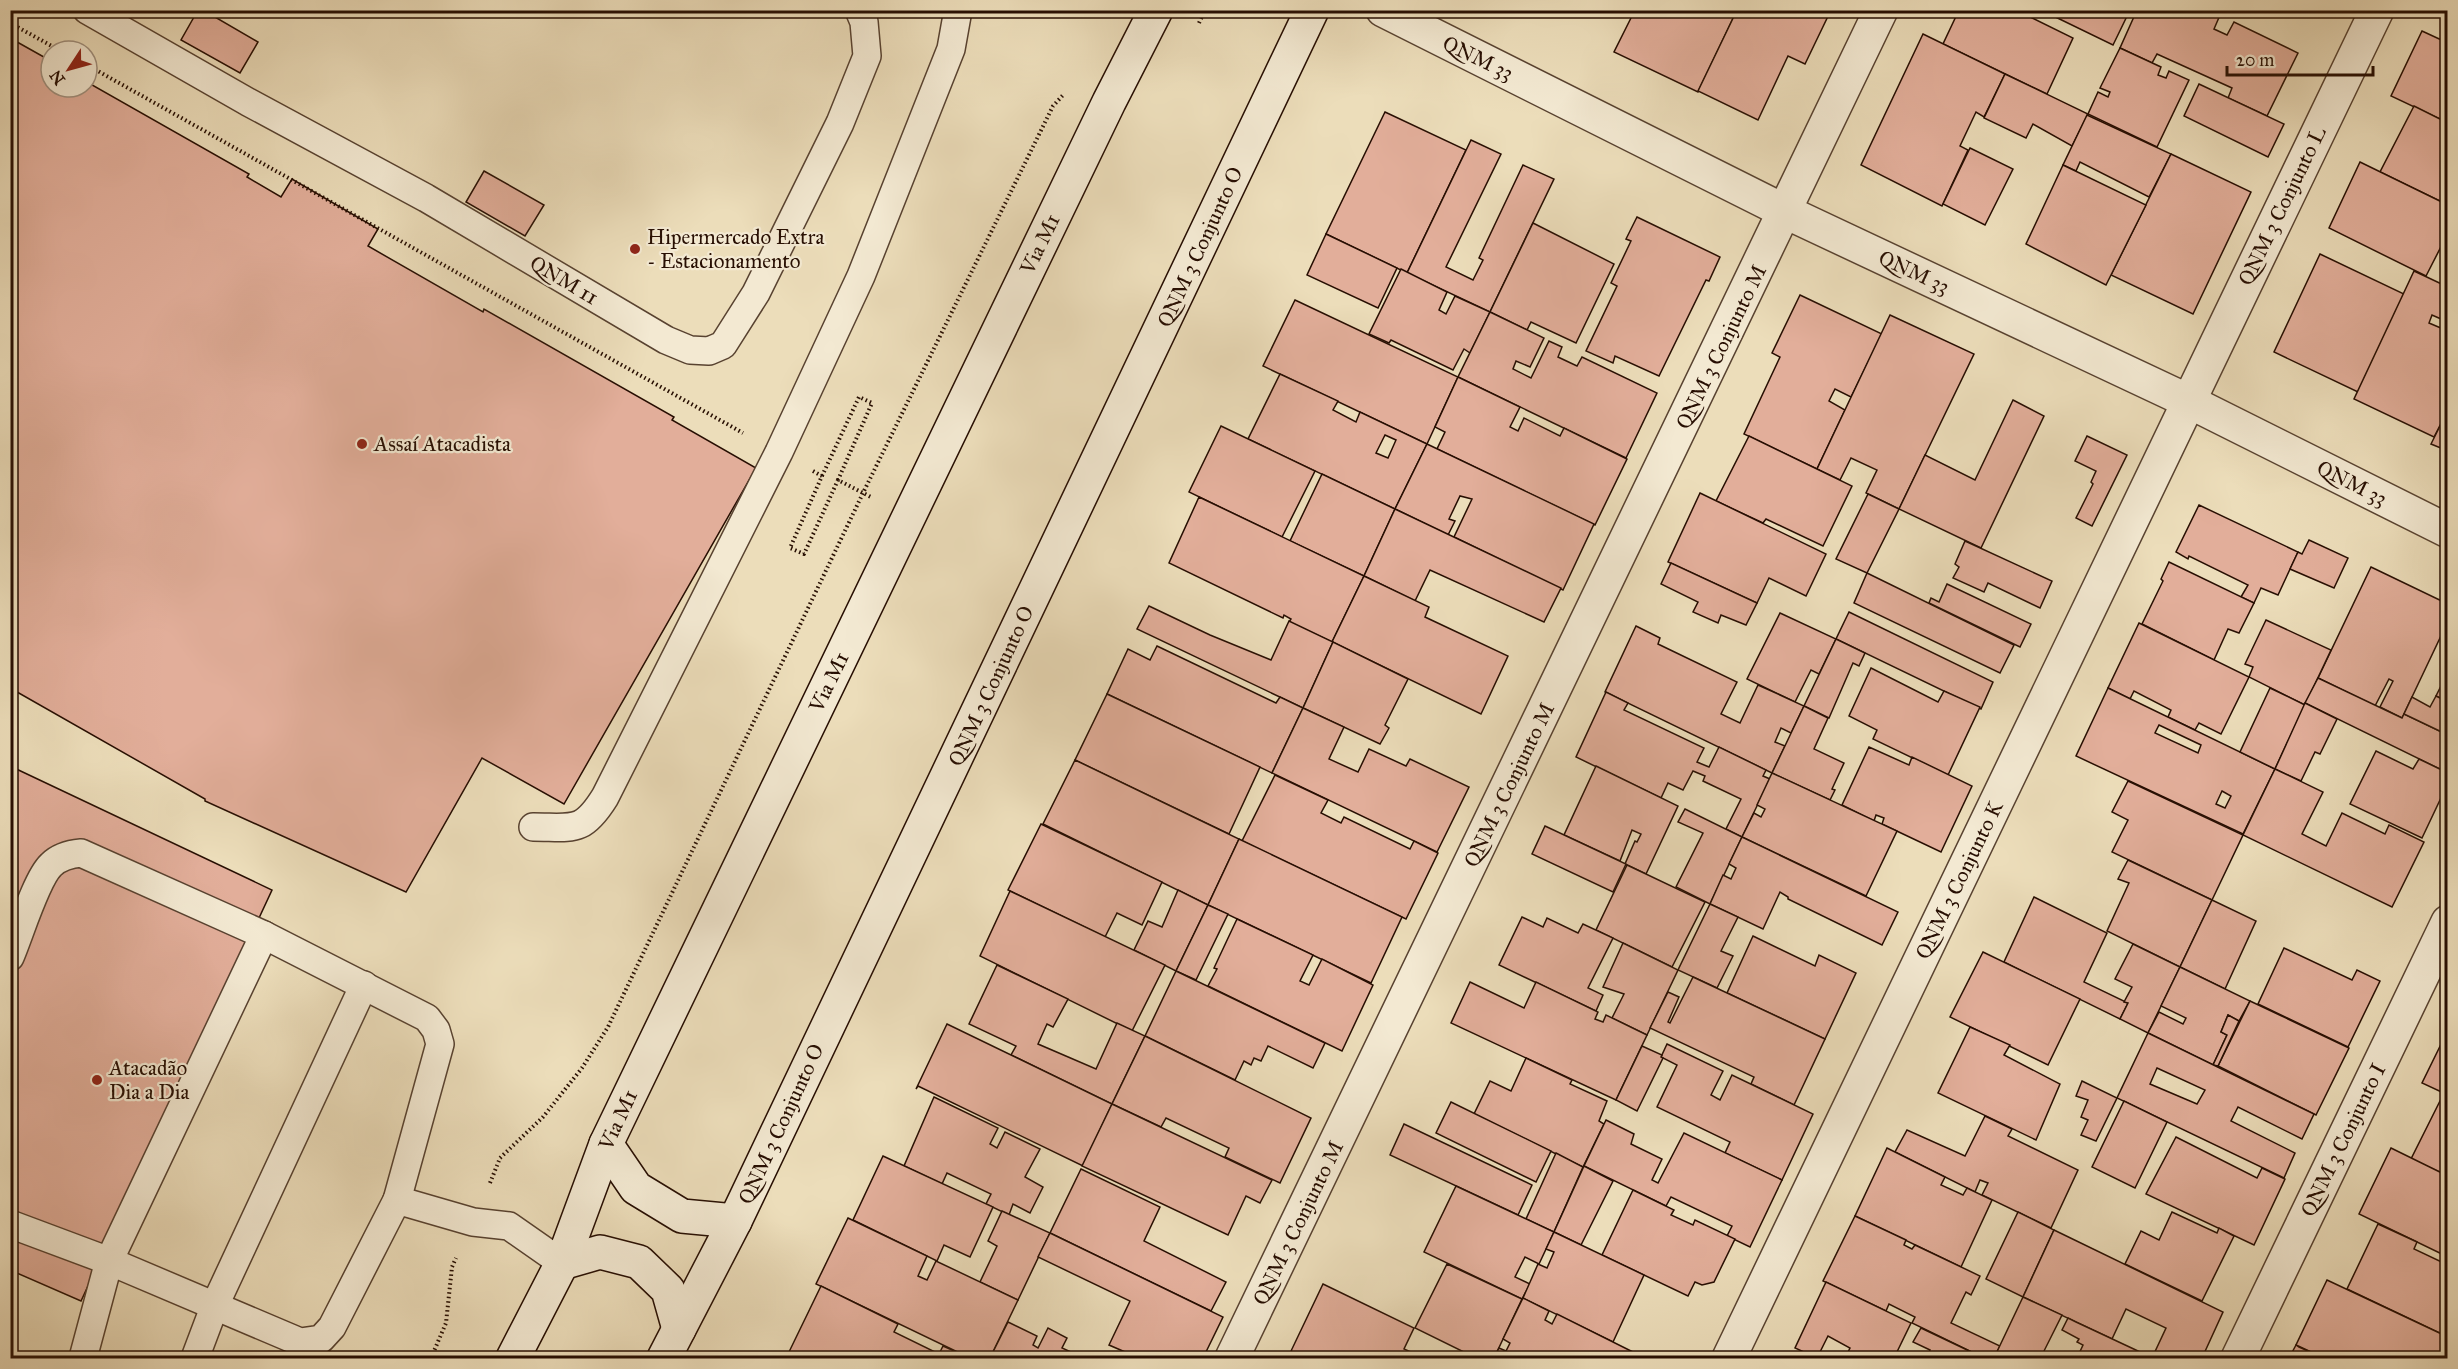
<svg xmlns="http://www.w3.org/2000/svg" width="2458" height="1369" viewBox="0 0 2458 1369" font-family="'IM FELL Great Primer',serif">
  <rect width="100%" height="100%" fill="#ecddba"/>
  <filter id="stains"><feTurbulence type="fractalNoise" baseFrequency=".00333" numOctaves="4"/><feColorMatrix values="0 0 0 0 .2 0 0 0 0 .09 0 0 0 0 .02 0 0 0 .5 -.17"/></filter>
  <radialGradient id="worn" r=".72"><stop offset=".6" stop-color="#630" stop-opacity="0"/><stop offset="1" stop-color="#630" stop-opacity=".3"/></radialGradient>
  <g fill="#e2ae9a" stroke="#270e02" stroke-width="1.5" fill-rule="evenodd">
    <path d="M198 10H203L258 42 240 73 181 40Z"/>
    <path d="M1635 10H1737L1698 92 1614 52Z"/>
    <path d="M1737 10H1831L1805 64 1788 56 1758 120 1698 91Z"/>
    <path d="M1959 10H2016L2073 38 2047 94 1943 44Z"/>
    <path d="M2041 10H2130L2113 45Z"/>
    <path d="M2137 10H2210L2220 15 2214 29 2227 35 2234 22 2298 53 2267 116 2228 98 2232 88 2157 54 2152 63 2120 48Z"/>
    <path d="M2422 31 2448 43V113L2444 121 2391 96Z"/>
    <path d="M1923 34 2005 74 1984 117 1976 112 1960 146 1968 150 1942 206 1861 165Z"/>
    <path d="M10 38 51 61V87H87V82L249 174 247 177 281 197 292 179 378 229 368 246 483 312 484 309 674 417 672 420 756 468 564 804 482 758 406 892 205 801V799L10 688Z"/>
    <path d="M2120 48 2161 67 2158 75 2166 78 2169 71 2189 80 2157 147 2088 114 2098 92 2108 97 2110 92 2100 88Z"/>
    <path d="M2005 74 2088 114 2072 146 2033 124 2026 138 1984 118Z"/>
    <path d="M2199 84 2284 124 2268 157 2184 116Z"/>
    <path d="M2414 106 2448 123V205L2380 172Z"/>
    <path d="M1385 112 1466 150 1407 273 1326 234Z"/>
    <path d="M2087 115 2171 154 2149 197 2080 162 2076 171 2063 165Z"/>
    <path d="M1471 140 1501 154 1446 267 1473 280 1483 260 1479 258 1523 165 1554 179 1490 312 1407 273Z"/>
    <path d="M1970 148 2013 169 1985 225 1943 204Z"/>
    <path d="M2171 154 2251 192 2193 314 2111 275Z"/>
    <path d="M2360 162 2448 205V233L2426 276 2329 228Z"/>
    <path d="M2063 165 2146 205 2106 285 2026 244Z"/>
    <path d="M484 171 544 205 525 236 466 202Z"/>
    <path d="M1637 217 1720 257 1709 281 1706 280 1659 376 1615 356 1613 363 1586 351 1617 286 1611 283 1631 241 1626 239Z"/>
    <path d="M1533 223 1614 264 1576 343 1531 322 1527 330 1490 312Z"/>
    <path d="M1326 234 1397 268 1378 308 1307 275Z"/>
    <path d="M2320 254 2404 294 2358 392 2274 352Z"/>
    <path d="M1401 269 1447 292 1439 310 1446 314 1455 296 1490 312 1470 353 1464 349 1453 370 1391 340 1389 343 1369 334Z"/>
    <path d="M2414 271 2448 287V322L2432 315 2429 323 2448 331V410L2434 437 2354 399Z"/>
    <path d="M1800 295 1882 334 1851 397 1835 389 1829 401 1845 410 1817 469 1744 434 1780 357 1772 353Z"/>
    <path d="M1295 300 1458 377 1427 444 1263 366Z"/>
    <path d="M1490 312 1544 338 1530 367 1516 361 1513 369 1531 378 1549 341 1562 347 1558 357 1577 366 1582 357 1657 393 1626 458 1458 377Z"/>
    <path d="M1890 315 1974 354 1899 509 1866 493 1877 470 1851 458 1840 480 1817 469Z"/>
    <path d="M1280 374 1338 401 1333 410 1356 422 1360 412 1427 444 1395 509 1248 439ZM1385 435 1396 440 1388 458 1376 453Z"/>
    <path d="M1458 377 1520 407 1510 427 1518 431 1524 418 1560 436 1564 428 1627 459 1595 525 1437 449 1445 432 1435 427Z"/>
    <path d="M2013 400 2044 416 1981 548 1899 509 1925 455 1975 480Z"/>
    <path d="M2448 410V451L2431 444Z"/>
    <path d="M1221 426 1315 471 1282 537 1189 492Z"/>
    <path d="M1749 436 1852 486 1823 546 1766 519 1763 523 1716 501Z"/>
    <path d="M2087 436 2127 455 2092 526 2076 518 2093 484 2091 482 2096 471 2075 461Z"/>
    <path d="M1427 444 1594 524 1563 590 1454 537 1472 499 1460 496 1449 519 1455 521 1448 535 1395 509Z"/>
    <path d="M1322 474 1395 509 1364 576 1290 541Z"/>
    <path d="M1700 493 1826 554 1806 596 1769 578 1757 603 1668 562Z"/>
    <path d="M1868 494 1899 509 1867 573 1836 559Z"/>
    <path d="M1199 497 1364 576 1332 642 1289 622 1291 619 1284 615 1283 618 1169 563Z"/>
    <path d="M2199 505 2298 552 2278 595 2261 588 2254 603 2241 597 2248 585 2189 556 2188 559 2176 552Z"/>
    <path d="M1395 509 1561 588 1544 622 1430 570 1415 601 1364 576Z"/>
    <path d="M2309 540 2348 558 2334 588 2290 569 2298 552 2302 554Z"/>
    <path d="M1965 541 2052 581 2040 608 1988 583 1984 592 1953 578 1959 567 1955 564Z"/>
    <path d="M2169 562 2254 603 2239 633 2228 629 2214 660 2142 624 2163 581 2161 579Z"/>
    <path d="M1671 563 1757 603 1746 625 1721 615 1718 623 1693 612 1698 602 1661 584Z"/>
    <path d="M2371 567 2448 604V621L2402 718 2380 707 2393 681 2389 679 2375 706 2318 678Z"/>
    <path d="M1867 573 2014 645 2000 673 1854 603Z"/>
    <path d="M1364 576 1429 607 1425 617 1508 656 1481 714 1332 642Z"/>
    <path d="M1947 584 2031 624 2020 647 1929 603 1931 598 1939 602Z"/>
    <path d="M1149 606 1210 635 1271 660 1289 621 1333 642 1303 708 1137 629Z"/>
    <path d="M1849 612 1993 682 1981 709 1836 639Z"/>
    <path d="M1780 613 1836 639 1819 674 1811 670 1795 702 1747 679Z"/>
    <path d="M2266 620 2331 650 2305 705 2249 677 2253 667 2245 664Z"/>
    <path d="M2139 623 2249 677 2221 734 2199 723 2195 730 2168 717 2171 710 2134 691 2130 699 2108 688Z"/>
    <path d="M1636 626 1660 638 1658 644 1737 682 1721 714 1740 723 1758 685 1804 706 1791 733 1781 728 1775 742 1785 746 1772 773 1605 692Z"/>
    <path d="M1836 639 1865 653 1859 666 1853 663 1829 718 1804 706Z"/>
    <path d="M1333 642 1408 679 1385 725 1389 728 1380 744 1303 708Z"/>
    <path d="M1157 646 1276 703 1280 697 1303 708 1272 773 1107 694 1128 649 1150 660Z"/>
    <path d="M1871 668 1938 702 1944 691 1980 707 1948 775 1873 739 1877 730 1849 716Z"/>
    <path d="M2448 672V698L2446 701 2436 696Z"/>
    <path d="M2318 678 2402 718 2404 714 2448 735V773L2305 703Z"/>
    <path d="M2108 688 2275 769 2243 834 2076 756ZM2159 725 2201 745 2198 753 2155 733ZM2222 791 2231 796 2225 808 2216 804Z"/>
    <path d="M2270 688 2305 705 2275 769 2240 752Z"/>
    <path d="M1606 692 1628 703 1624 710 1704 748 1697 762 1709 767 1719 747 1766 770 1763 776 1770 779 1742 837 1726 829 1741 799 1703 781 1705 776 1693 771 1683 790 1668 783 1661 798 1576 757Z"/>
    <path d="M1107 694 1260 767 1229 834 1075 760Z"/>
    <path d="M2436 696 2446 701 2448 698V735L2404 714 2412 697 2430 707Z"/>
    <path d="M2305 703 2337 719 2320 754 2315 752 2301 781 2275 769Z"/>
    <path d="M1804 706 1828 718 1814 749 1844 763 1832 789 1835 790 1830 800 1772 773Z"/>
    <path d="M1303 708 1344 727 1329 759 1358 772 1369 749 1406 766 1410 759 1469 787 1437 852 1272 773Z"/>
    <path d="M1869 747 1909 765 1912 757 1972 786 1941 852 1882 824 1884 818 1876 815 1874 821 1842 805Z"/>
    <path d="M2376 751 2413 769 2419 759 2448 773V783L2422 838 2350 804Z"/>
    <path d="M1075 760 1239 839 1208 905 1043 824Z"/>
    <path d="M10 766 272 890 81 1301 10 1270Z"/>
    <path d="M1596 766 1678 806 1646 874 1625 864 1635 841 1637 842 1641 834 1632 830 1620 861 1564 835Z"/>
    <path d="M2275 769 2323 792 2302 834 2326 846 2342 813 2385 834 2389 825 2424 842 2392 907 2243 835Z"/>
    <path d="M1772 773 1897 831 1866 896 1742 837 1754 813 1761 817 1765 809 1757 805Z"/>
    <path d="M1275 775 1328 800 1321 813 1341 823 1344 817 1410 849 1414 841 1438 853 1406 919 1242 841Z"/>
    <path d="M2128 781 2243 835 2212 900 2112 852 2128 820 2112 812Z"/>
    <path d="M1685 809 1742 837 1710 904 1676 887 1703 833 1678 822Z"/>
    <path d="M1041 824 1162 882 1142 925 1117 913 1105 937 1008 890Z"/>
    <path d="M1545 826 1626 864 1613 892 1532 854Z"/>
    <path d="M1742 837 1898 912 1882 945 1788 899V897L1780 892 1763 929 1710 904 1723 875 1731 879 1736 868 1729 864Z"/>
    <path d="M1239 839 1402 917 1371 983 1208 905Z"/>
    <path d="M2128 860 2212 900 2180 967 2107 931 2129 883 2118 879Z"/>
    <path d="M1627 865 1705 902 1672 967 1596 930Z"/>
    <path d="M1178 890 1208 905 1176 971 1134 950 1148 921 1162 927Z"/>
    <path d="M1010 891 1165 965 1132 1031 980 956Z"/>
    <path d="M2034 897 2107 933 2084 982 2128 1003 2120 1019 2004 962Z"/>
    <path d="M2212 900 2256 921 2225 989 2180 967Z"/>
    <path d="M1710 904 1738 917 1721 951 1733 956 1717 988 1678 970Z"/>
    <path d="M1208 905 1228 914 1196 980 1176 971Z"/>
    <path d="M1522 917 1543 927 1547 918 1578 933 1583 924 1613 938 1588 988 1603 995 1596 1011 1499 965Z"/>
    <path d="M1237 919 1313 955 1300 981 1309 985 1322 959 1373 985 1342 1051 1208 986 1217 969 1214 968Z"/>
    <path d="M1753 936 1815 966 1819 955 1856 973 1825 1039 1727 993Z"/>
    <path d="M1623 943 1678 970 1647 1035 1612 1018 1624 994 1603 987Z"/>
    <path d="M2133 944 2180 967 2148 1033 2120 1019 2128 1003 2124 1002 2132 987 2115 979Z"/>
    <path d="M2284 948 2352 980 2357 970 2380 981 2348 1047 2258 1004Z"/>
    <path d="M1983 952 2080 999 2048 1065 1950 1017Z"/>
    <path d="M997 965 1068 999 1053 1027 1047 1024 1038 1044 1096 1069 1117 1023 1145 1036 1112 1104 1011 1055 1016 1046 969 1024Z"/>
    <path d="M2180 967 2250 1001 2239 1021 2228 1015 2221 1032 2227 1035 2213 1065 2148 1033 2159 1012 2183 1024 2186 1018 2161 1006Z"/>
    <path d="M1176 971 1325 1043 1313 1068 1268 1046 1261 1061 1254 1058 1251 1065 1244 1061 1235 1080 1145 1036Z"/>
    <path d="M1693 977 1825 1039 1794 1105 1751 1084 1754 1077 1650 1028 1668 992 1679 997 1668 1022 1670 1023Z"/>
    <path d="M1470 982 1524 1008 1536 982 1598 1012 1595 1019 1603 1022 1606 1015 1647 1035 1616 1100 1451 1023Z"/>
    <path d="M2250 1001 2349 1048 2316 1115 2218 1066Z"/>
    <path d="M2228 1015 2239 1021 2218 1066 2213 1065 2227 1035 2221 1032Z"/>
    <path d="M947 1024 1112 1104 1083 1166 918 1086 916 1089Z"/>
    <path d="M1970 1027 2010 1045 2004 1055 2060 1084 2036 1140 1938 1093Z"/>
    <path d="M2448 1030V1095L2422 1083Z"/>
    <path d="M2148 1033 2314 1114 2302 1139 2238 1107 2231 1121 2295 1153 2284 1178 2117 1098ZM2157 1068 2205 1090 2197 1104 2150 1084Z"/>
    <path d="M1145 1036 1311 1118 1280 1183 1225 1157 1229 1148 1166 1118 1161 1127 1112 1104Z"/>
    <path d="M1667 1044 1723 1071 1711 1095 1720 1100 1732 1075 1813 1114 1782 1180 1725 1153 1730 1142 1657 1107 1677 1065 1661 1057Z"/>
    <path d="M1642 1046 1662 1055 1661 1057 1663 1058 1637 1111 1616 1100Z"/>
    <path d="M1526 1058 1572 1080 1570 1084 1607 1101 1599 1121 1604 1124 1583 1167 1474 1114 1490 1081 1511 1091Z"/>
    <path d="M2082 1081 2117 1098 2096 1141 2081 1135 2088 1120 2081 1117 2088 1100 2076 1096Z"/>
    <path d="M2444 1093 2448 1095V1176L2411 1159Z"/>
    <path d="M934 1097 998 1128 990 1144 997 1148 1005 1132 1040 1149 1025 1177 1043 1187 1030 1213 1013 1204 1009 1215 986 1204 991 1194 947 1173 942 1184 904 1166Z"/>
    <path d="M2124 1101 2167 1122 2135 1188 2092 1167Z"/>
    <path d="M1451 1102 1551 1151 1536 1182 1436 1133Z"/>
    <path d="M1112 1104 1272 1180 1260 1203 1246 1196 1228 1235 1082 1166Z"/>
    <path d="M1985 1116 2012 1129 2008 1136 2078 1170 2051 1228 1982 1195 1988 1183 1980 1180 1975 1192 1895 1152 1907 1130 1965 1156Z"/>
    <path d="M1606 1120 1634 1134 1631 1144 1662 1159 1652 1180 1658 1183 1684 1133 1782 1180 1750 1247 1727 1236 1732 1226 1671 1197 1666 1206 1584 1166Z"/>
    <path d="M1404 1124 1532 1185 1518 1215 1390 1155Z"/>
    <path d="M2176 1137 2257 1178 2262 1168 2285 1179 2254 1245 2146 1194Z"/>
    <path d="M1887 1148 1945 1177 1941 1185 1963 1195 1967 1188 1992 1200 1961 1267 1855 1216Z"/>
    <path d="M2391 1148 2448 1176V1257L2359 1214Z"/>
    <path d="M1556 1153 1583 1167 1554 1232 1526 1219Z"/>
    <path d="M883 1156 993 1207 970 1257 944 1245 937 1261 853 1220Z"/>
    <path d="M1584 1166 1613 1181 1581 1245 1554 1232Z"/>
    <path d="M1081 1169 1160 1207 1144 1241 1226 1282 1211 1311 1050 1233Z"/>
    <path d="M1456 1186 1554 1232 1539 1264 1525 1257 1515 1277 1530 1284 1522 1299 1424 1252Z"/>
    <path d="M1633 1190 1674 1210 1671 1215 1693 1225 1695 1220 1735 1239 1714 1282 1702 1285 1695 1282 1688 1296 1602 1255Z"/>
    <path d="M1002 1211 1050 1233 1018 1300 980 1282 997 1246 988 1241Z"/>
    <path d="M2018 1212 2054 1230 2023 1297 1986 1279Z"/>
    <path d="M2172 1212 2217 1233 2219 1228 2234 1236 2202 1301 2125 1264 2141 1231 2159 1240Z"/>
    <path d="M1855 1216 1906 1240 1904 1245 1912 1249 1915 1245 1980 1276 1971 1295 1966 1292 1951 1323 2000 1346 1994 1358H1984L1912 1323 1915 1317 1889 1304 1886 1311 1823 1281Z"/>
    <path d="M848 1218 927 1256 918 1276 927 1280 936 1261 1018 1300 990 1358H970L816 1284Z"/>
    <path d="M2378 1224 2417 1242 2414 1249 2448 1265V1337L2347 1289Z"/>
    <path d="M2054 1230 2223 1312 2202 1358H2152L2166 1328 2126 1309 2112 1339 2023 1297Z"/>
    <path d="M1554 1232 1644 1275 1613 1342 1523 1298 1538 1264 1547 1268 1554 1252 1546 1249Z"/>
    <path d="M1050 1233 1223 1317 1203 1358H1139L1109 1345 1130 1301 1038 1257Z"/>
    <path d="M1447 1264 1522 1299 1494 1358H1476L1415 1328Z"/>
    <path d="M2327 1280 2448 1337V1342L2439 1358H2324L2296 1345Z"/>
    <path d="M1826 1282 1911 1323 1894 1358H1845L1850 1348 1828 1336 1817 1358 1795 1348Z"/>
    <path d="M1323 1284 1414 1328 1404 1349 1424 1358H1307L1291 1351Z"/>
    <path d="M821 1286 898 1324 894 1332 939 1354 943 1346 970 1358H798L788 1354Z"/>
    <path d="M2023 1297 2062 1315 2042 1355 2049 1358H1994Z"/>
    <path d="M1523 1298 1549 1311 1545 1320 1552 1324 1557 1314 1645 1358H1494L1499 1348 1506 1351 1510 1343 1503 1339Z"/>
    <path d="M2068 1318 2076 1322 2153 1358H2077L2083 1345 2077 1342 2079 1339 2062 1330Z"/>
    <path d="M1008 1322 1037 1336 1033 1345 1038 1348 1048 1328 1067 1338 1062 1348 1084 1358H990Z"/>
    <path d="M1921 1328 1984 1358H1927L1930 1350 1913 1342Z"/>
    <path d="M2296 1345 2299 1347 2324 1358H2289Z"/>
  </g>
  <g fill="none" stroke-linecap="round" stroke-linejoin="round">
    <g stroke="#584230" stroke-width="30">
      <g id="service">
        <path d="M87 10 248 102 426 198 666 340 690 350 709 351 723 345 756 293 840 123 867 56 864 22 859 10"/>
        <path d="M533 827C573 827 582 834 605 797L779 452 861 276 951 49 958 10"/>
        <path d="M10 957C19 937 36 879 51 865 59 857 69 854 81 853L264 935 427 1018 436 1030 440 1044 397 1200"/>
        <path d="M10 1224 109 1261 300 1342 321 1339 332 1327 397 1200 473 1222 509 1226 562 1263"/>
        <path d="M83 1358 109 1261 264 935"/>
        <path d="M195 1358 215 1305 364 985"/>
      </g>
    </g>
    <g stroke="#584230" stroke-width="36">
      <g id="minor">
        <path d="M1383 10 1786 212 2188 401 2448 531"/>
        <path d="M1232 1358 1881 10"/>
        <path d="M1729 1358 2377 10"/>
        <path d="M2238 1358 2448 922"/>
      </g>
    </g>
    <g stroke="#270e02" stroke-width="36">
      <g id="secondary">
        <path d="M606 1144 636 1188 682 1216 735 1221"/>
        <path d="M562 1263 600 1252 639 1262 668 1290 679 1329"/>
        <path d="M513 1358 562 1263 606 1144 1109 102 1156 10"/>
        <path d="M664 1358 735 1221 1312 10"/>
      </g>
    </g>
    <g stroke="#270e02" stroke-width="4" stroke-dasharray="1.5 3" stroke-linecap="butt">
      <path d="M10 23 61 51"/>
      <path d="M1199 23 1205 10"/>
      <path d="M87 65 743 433"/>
      <path d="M813 471 822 476 790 548 804 554 838 480 871 497"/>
      <path d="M822 476 859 397 872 403 838 480"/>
      <path d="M490 1183 500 1158 543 1117 582 1068 608 1027 863 493 1053 106 1064 94"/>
      <path d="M431 1358 446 1323 452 1267 456 1258"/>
    </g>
    <use href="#service" stroke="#f3e9d2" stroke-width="27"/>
    <use href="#minor" stroke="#f3e9d2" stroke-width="33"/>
    <use href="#secondary" stroke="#f3e9d2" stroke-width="33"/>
  </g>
  <g fill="#8f2418" stroke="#f3e9d2" stroke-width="2">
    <circle cx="635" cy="249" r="6"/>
    <circle cx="362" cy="444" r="6"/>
    <circle cx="97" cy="1080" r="6"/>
  </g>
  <g text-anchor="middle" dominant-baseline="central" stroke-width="4.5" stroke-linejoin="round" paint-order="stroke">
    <g font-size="21" fill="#270e02" stroke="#f3e9d2">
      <text transform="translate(1478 58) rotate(26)">QNM 33</text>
      <text transform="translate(2282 206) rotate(-64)">QNM 3 Conjunto L</text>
      <text transform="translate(1040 244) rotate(-64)">Via M1</text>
      <text transform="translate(1200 247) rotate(-65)">QNM 3 Conjunto O</text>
      <text transform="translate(1914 272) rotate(25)">QNM 33</text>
      <text transform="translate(564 280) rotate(31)">QNM 11</text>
      <text transform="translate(1721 347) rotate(-64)">QNM 3 Conjunto M</text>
      <text transform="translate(2352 483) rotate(27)">QNM 33</text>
      <text transform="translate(829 682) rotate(-64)">Via M1</text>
      <text transform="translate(991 686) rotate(-65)">QNM 3 Conjunto O</text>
      <text transform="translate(1509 785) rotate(-64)">QNM 3 Conjunto M</text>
      <text transform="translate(1959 880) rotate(-64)">QNM 3 Conjunto K</text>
      <text transform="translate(618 1120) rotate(-65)">Via M1</text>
      <text transform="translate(781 1124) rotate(-65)">QNM 3 Conjunto O</text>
      <text transform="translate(2343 1140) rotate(-64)">QNM 3 Conjunto I</text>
      <text transform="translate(1298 1223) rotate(-64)">QNM 3 Conjunto M</text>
    </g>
    <g font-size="21" fill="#270e02" stroke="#f3e9d2" text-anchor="start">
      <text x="647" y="237">Hipermercado Extra<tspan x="647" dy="24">- Estacionamento</tspan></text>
      <text x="374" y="444">Assaí Atacadista</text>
      <text x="109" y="1068">Atacadão<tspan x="109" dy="24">Dia a Dia</tspan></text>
    </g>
  </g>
  <rect width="2458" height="1369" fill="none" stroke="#ecddba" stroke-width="36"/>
  <rect x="12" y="12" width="2434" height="1345" fill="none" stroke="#270e02" stroke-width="3"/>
  <rect x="18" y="18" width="2422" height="1333" fill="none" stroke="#270e02" stroke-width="1.5"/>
  <g transform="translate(69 69) rotate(234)"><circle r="28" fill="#f3e9d2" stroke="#a1917f" stroke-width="1.5"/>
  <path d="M0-4.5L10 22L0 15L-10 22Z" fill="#8f2418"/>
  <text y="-9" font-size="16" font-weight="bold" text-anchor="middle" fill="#270e02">N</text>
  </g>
  <path d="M2227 66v9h146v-9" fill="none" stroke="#270e02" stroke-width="3"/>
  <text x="2236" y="66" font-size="18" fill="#270e02" stroke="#f3e9d2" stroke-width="4.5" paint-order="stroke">20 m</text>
  <rect width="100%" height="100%" filter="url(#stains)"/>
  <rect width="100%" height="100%" fill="url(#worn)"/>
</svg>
